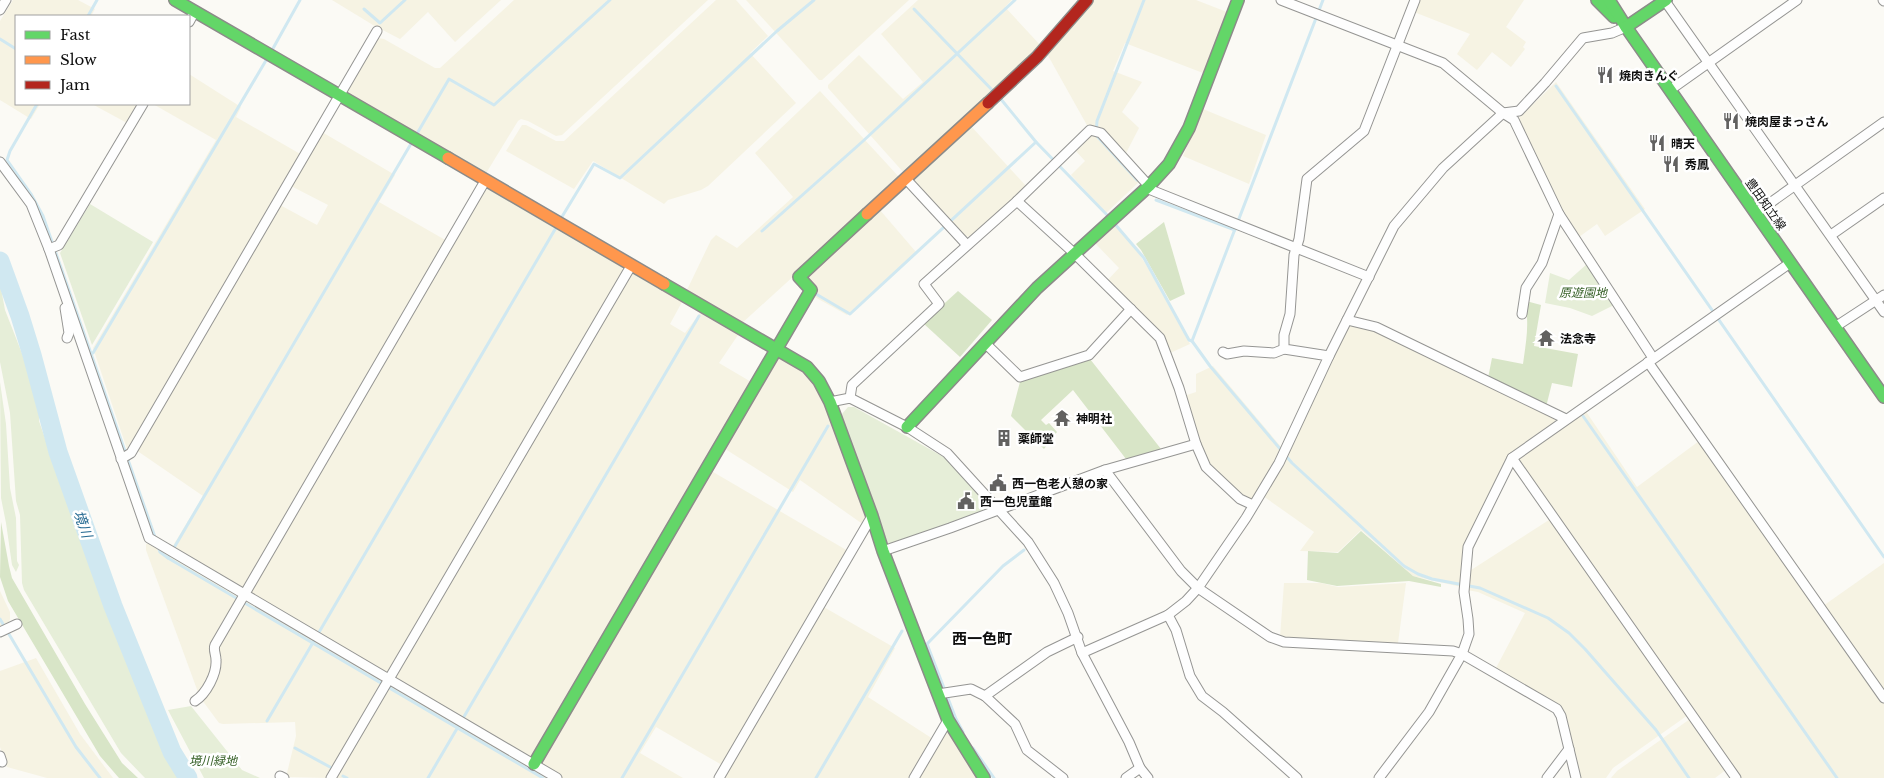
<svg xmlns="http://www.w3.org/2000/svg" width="1884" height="778" viewBox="0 0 1884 778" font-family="'Libre Baskerville','Noto Sans JP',serif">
  <rect width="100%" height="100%" fill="#fbfaf5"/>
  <g fill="#f6f3e3">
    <path d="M13 0H78L95 9 91 16H16V104H40L31 119 0 100V21Z"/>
    <path d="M332 0H501L455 42 428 12 400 39 373 25Z"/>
    <path d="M514 0H708L562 135 556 136 528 121 521 119 518 121 485 175 346 92 378 38 384 39 435 68H440Z"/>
    <path d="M716 0H736L768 36 750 53 796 103 708 186 701 190 668 200 664 204 593 161 574 189 506 151 522 125H526L556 141H564Z"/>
    <path d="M746 0H909L822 80H819Z"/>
    <path d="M918 0H1012L1005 7 1042 47 904 173 828 88V85L859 55 903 99 923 82 881 34Z"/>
    <path d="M1090 0H1196L1227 12 1203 73 1125 43 1113 71 1142 82 1122 112 1139 128 1125 155 1088 127 1046 52Z"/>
    <path d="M1419 0H1524L1506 27 1526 42 1523 47 1525 49 1511 67 1492 52 1477 70 1457 54 1470 34 1414 12Z"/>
    <path d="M189 74 241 107 236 117 302 155 128 452 93 348 216 140 153 104H189Z"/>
    <path d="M1556 82 1645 209 1605 236 1597 224 1579 237 1563 213 1518 119Z"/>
    <path d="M820 91 899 177V180L740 325 686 292 711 240 716 235 737 248 793 197 755 153Z"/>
    <path d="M92 104H138L127 123Z"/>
    <path d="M1203 109 1266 135 1249 184 1183 156Z"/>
    <path d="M970 125 1027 187 973 237 964 236 913 181V178Z"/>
    <path d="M322 132 395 175 379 202 447 241 243 587 238 588 171 549 203 496 136 450 280 205 317 225 328 205 291 186Z"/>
    <path d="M1092 132 1100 134 1141 180 1106 213 1071 175 1085 161 1076 151 1083 145 1082 141Z"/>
    <path d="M483 189 490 190 622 267 624 272 389 672 383 673 249 595Z"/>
    <path d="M879 209 916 252 847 315 813 296 817 288 806 280 807 277Z"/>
    <path d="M1115 225 1135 248 1147 266 1190 344 1168 354 1107 281 1119 268 1095 243Z"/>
    <path d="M629 273 634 274 682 302 670 324 685 333 700 313 738 335 719 363 753 383 531 759 395 680V674Z"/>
    <path d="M1349 324 1376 331 1555 417V423L1510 455 1469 538 1461 587 1413 576 1361 530 1338 552 1300 551 1314 532 1263 496Z"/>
    <path d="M775 358H779L795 366 809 376 818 389 825 404 864 514 866 520 864 525 800 480 793 492 722 447Z"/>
    <path d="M1213 366 1282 448 1274 466 1254 499 1247 500 1223 480 1208 464 1202 452 1184 396 1196 392V374Z"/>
    <path d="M1585 410 1637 487 1699 441 1884 703V778H1740L1516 458Z"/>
    <path d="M708 469 848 551 722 765 656 727 640 753 683 778H561L539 765Z"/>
    <path d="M1552 518 1688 715 1613 768 1606 778H1581L1564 712 1558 705 1496 668 1525 613 1478 592 1467 590 1468 572Z"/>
    <path d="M150 543 238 594 239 597 214 643 213 669 199 695 146 550V544Z"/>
    <path d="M1884 563V693L1823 606Z"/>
    <path d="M1284 583H1321L1338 587 1406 583 1398 643 1280 637Z"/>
    <path d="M0 591 10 612V619L8 624 0 629Z"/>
    <path d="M245 598 383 679V682L328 778 286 777 296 736 295 722 223 724 219 723 202 700 207 692 216 648Z"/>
    <path d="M822 606 895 648 868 697 933 739 910 778H721Z"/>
    <path d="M36 658 80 734 113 778H47L7 767 0 747V671Z"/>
    <path d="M388 685 463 727 551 778H333Z"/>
    <path d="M1690 719 1727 769 1715 778H1611L1617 771Z"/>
    <path d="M945 732H949L977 778H917Z"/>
  </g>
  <g fill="#e6eed8">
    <path d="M90 204 153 242 92 345 60 253Z"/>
    <path d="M1587 264 1616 304 1592 316 1570 308 1545 303 1550 273 1569 280Z"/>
    <path d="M0 283 5 310 23 356 39 411V421L69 508 75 529 82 538 89 554 129 667 167 756 182 778H145L121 753 24 590 22 583 20 515 16 501 10 413 0 362Z"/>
    <path d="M0 382 6 424 10 488 16 518 17 561 19 565 16 572 12 565 6 523 1 498Z"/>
    <path d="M848 407H854L942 456 951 463 992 507 889 545 887 543 842 417V414Z"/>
    <path d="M191 706 242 770 260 778H204L168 710Z"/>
  </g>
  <g fill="#d8e5c7">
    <path d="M1164 222 1185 294 1170 301 1141 250 1136 244Z"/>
    <path d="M958 291 992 320 960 357 923 323Z"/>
    <path d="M1526 301 1541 305 1534 346 1578 354 1572 387 1552 383 1546 407 1488 378 1492 358 1523 364C1525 349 1528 333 1527 318 1527 312 1525 308 1526 301Z"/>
    <path d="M1090 359 1161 449 1126 459 1073 390 1041 420 1046 425 1049 423 1057 432 1044 449 1011 416 1020 382Z"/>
    <path d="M1 522 9 566 12 578 85 704 122 763 138 778H119L100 756 8 601 0 577Z"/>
    <path d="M1361 531 1413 576 1441 584V587L1409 581 1337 586 1307 580 1308 551 1338 553Z"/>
  </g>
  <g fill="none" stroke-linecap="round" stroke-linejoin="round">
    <g stroke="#d0e8f1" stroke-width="3">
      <path d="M1323 0 1192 341 1210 366 1292 463 1404 566 1418 574 1432 579 1480 588 1548 618 1569 633 1585 649 1656 730 1689 778"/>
      <path d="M364 9 380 23 405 0"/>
      <path d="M914 9 995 93"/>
      <path d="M88 16 97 0"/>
      <path d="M0 39 16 49"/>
      <path d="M271 52 300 0"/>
      <path d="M1556 86 1884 557"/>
      <path d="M1000 98 1036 142 1110 218"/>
      <path d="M37 104 10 151 7 160 31 194 43 216 156 540"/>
      <path d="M415 137 449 79 494 105 610 0"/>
      <path d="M1137 180 1096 135 1097 121 1144 0"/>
      <path d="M1156 200 1235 230"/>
      <path d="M560 220 594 164 620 178 777 31 814 0"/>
      <path d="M1114 223 1144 258 1189 340 1192 341"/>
      <path d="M762 231 862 142 1015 0"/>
      <path d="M816 294 850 314 1036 142"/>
      <path d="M93 353 268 57"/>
      <path d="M1583 416 1837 778"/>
      <path d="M158 546 160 552 168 558 543 778"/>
      <path d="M168 558 412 142"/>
      <path d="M0 619 76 747 100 778"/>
      <path d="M267 721 557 226"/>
      <path d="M963 732 956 719 927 644 1003 566 1024 550"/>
      <path d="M295 748 330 767"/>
      <path d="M973 748 994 778"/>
      <path d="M343 776 347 778"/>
      <path d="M428 778 699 316"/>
      <path d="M622 778 828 426"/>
      <path d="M816 778 902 631"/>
    </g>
    <path stroke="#d0e8f1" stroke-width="19" d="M0 261 20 316 32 355 58 452 113 606 172 752 188 778"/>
    <g stroke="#959593" stroke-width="11">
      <g id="street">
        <path d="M1883 0 1884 1"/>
        <path d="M1665 1 1884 312"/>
        <path d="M0 10 6 0"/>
        <path d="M189 22 195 11"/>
        <path d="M1626 27 1612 33 1583 38 1545 83 1519 111 1503 113 1514 120 1559 214 1653 358"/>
        <path d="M1670 90 1797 0"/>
        <path d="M0 162 31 204 49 249 149 538 557 778"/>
        <path d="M906 179 967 245"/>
        <path d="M1146 188 1369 277"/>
        <path d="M1017 201 1075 254 1160 338 1179 388 1196 444 1206 467 1240 499 1253 505"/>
        <path d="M1756 213 1884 122"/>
        <path d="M1831 235 1884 198"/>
        <path d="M49 249 59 245 143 104"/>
        <path d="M65 308 69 333 67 338"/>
        <path d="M1522 314 1526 288 1542 263 1559 214"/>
        <path d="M1347 320 1376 327 1566 419"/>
        <path d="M1835 327 1884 295"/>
        <path d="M985 343 1020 377 1089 355 1131 309"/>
        <path d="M1223 352 1227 354 1244 351 1274 353 1284 349"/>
        <path d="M1329 356 1284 349V335L1290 314 1294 255 1299 239 1307 179 1364 131 1415 0"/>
        <path d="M1648 362 1884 698"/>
        <path d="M850 398 852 385 939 304 924 284 1017 201 1090 130 1101 133 1149 186"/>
        <path d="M830 402 850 398 907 427 947 453 1028 542 1054 583 1068 613 1082 653 1129 742 1140 768 1148 778"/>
        <path d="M1512 458 1736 778"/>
        <path d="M121 459 131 453 377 31"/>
        <path d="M1105 470 1181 571 1198 588 1270 637 1284 642 1453 651 1462 654 1557 709 1561 716 1576 778"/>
        <path d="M883 551 950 528 1105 470 1196 444"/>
        <path d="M1168 615 1176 630 1190 676 1202 696 1223 712 1297 778"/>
        <path d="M0 632 17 624"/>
        <path d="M1082 653 1168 615 1186 601 1198 588 1246 518 1279 463 1329 356 1394 226 1443 168 1503 113 1443 63 1281 0"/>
        <path d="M938 694 971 689 985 696 1015 724 1027 750 1063 778"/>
        <path d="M985 696 1047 652 1078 637"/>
        <path d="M195 701C206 694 217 674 216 660 216 654 213 650 215 645L485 181"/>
        <path d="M0 756 2 762"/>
        <path d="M280 776 284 778"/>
        <path d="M331 778 631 266"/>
        <path d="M719 778 872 516"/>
        <path d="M914 778 948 720"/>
        <path d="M1126 778 1140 768"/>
        <path d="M1379 778 1429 712 1462 654 1469 634 1468 619 1464 592 1468 547 1512 458 1790 263"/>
        <path d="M1547 778 1569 749"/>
      </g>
    </g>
    <g stroke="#8c8b89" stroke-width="14">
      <g id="fast">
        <path d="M175 0 448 158"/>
        <path d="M1597 0 1614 17"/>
        <path d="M1609 0 1626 27 1884 397"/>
        <path d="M1626 27 1666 0"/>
        <path d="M664 284 807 367 819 381 830 402 872 516 883 551 948 720 984 778"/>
        <path d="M907 427 1037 288 1149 186 1169 164 1189 128 1238 0"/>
        <path d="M534 764 811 290 799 277 867 214"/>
      </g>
    </g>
    <g stroke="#8c8b89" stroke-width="14">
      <g id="slow">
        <path d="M448 158 664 284"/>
        <path d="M867 214 988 103"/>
      </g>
    </g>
    <g stroke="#8c8b89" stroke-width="14">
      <path id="jam" d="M988 103 1037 57 1087 0"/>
    </g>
    <use href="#street" stroke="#fefefe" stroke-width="9"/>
    <use href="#fast" stroke="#63d668" stroke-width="11"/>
    <use href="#slow" stroke="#ff974d" stroke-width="11"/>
    <use href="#jam" stroke="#b3261e" stroke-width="11"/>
  </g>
  <defs>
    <g id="restaurant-bare" transform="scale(1.35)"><path d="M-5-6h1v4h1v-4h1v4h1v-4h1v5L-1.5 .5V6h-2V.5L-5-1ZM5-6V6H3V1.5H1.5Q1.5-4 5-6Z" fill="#626160" stroke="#fff" stroke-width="2.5" paint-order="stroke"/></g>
    <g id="temple-bare" transform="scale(1.35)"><path d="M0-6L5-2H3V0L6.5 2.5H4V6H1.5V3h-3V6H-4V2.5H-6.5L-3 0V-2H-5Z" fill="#626160" stroke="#fff" stroke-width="2.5" paint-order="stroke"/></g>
    <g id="building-bare" transform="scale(1.35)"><path d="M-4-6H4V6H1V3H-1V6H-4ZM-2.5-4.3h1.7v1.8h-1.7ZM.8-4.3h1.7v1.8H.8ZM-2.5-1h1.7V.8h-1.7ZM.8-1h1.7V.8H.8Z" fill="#626160" stroke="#fff" stroke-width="2.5" paint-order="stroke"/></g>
    <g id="civic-bare" transform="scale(1.35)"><path d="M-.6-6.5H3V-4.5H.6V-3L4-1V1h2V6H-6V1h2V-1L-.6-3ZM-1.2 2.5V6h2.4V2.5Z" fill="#626160" stroke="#fff" stroke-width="2.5" paint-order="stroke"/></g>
  </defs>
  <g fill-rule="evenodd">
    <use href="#restaurant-bare" x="1605" y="75"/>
    <use href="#restaurant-bare" x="1731" y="121"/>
    <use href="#restaurant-bare" x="1657" y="143"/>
    <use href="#restaurant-bare" x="1671" y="164"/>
    <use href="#temple-bare" x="1546" y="338"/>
    <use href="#temple-bare" x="1062" y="418"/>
    <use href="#building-bare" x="1004" y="438"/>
    <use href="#civic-bare" x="998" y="483"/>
    <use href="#civic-bare" x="966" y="501"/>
  </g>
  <g text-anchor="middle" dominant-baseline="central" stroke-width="5" stroke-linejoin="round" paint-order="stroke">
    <g font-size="12" font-weight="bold" fill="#0f0f0f" stroke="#fff" text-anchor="start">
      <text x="1619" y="75">焼肉きんぐ</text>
      <text x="1745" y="121">焼肉屋まっさん</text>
      <text x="1671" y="143">晴天</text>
      <text x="1685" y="164">秀鳳</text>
      <text x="1560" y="338">法念寺</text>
      <text x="1076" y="418">神明社</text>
      <text x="1018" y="438">薬師堂</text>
      <text x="1012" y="483">西一色老人憩の家</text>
      <text x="980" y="501">西一色児童館</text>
    </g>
    <g font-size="12" fill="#0f0f0f" stroke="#fff">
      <text transform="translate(1766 204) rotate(55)">豊田知立線</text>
    </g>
    <g font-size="12" font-style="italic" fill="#366027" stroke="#fff">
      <text x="1583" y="292">原遊園地</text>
      <text x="213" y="760">境川緑地</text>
    </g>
    <g font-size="14" font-style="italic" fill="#276b93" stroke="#fff">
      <text transform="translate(83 524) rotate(70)">境川</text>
    </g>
    <g font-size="15" font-weight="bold" fill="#0f0f0f" stroke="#fff">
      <text x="982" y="638">西一色町</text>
    </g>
  </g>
  <rect x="15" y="15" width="175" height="90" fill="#ffffff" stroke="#9f9f9f"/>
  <rect x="25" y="31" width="25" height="8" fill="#63d668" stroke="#9f9f9f"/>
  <text x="60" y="40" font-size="15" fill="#0f0f0f">Fast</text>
  <rect x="25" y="56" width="25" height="8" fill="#ff974d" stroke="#9f9f9f"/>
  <text x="60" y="65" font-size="15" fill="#0f0f0f">Slow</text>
  <rect x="25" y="81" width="25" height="8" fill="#b3261e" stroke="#9f9f9f"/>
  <text x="60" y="90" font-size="15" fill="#0f0f0f">Jam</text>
</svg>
